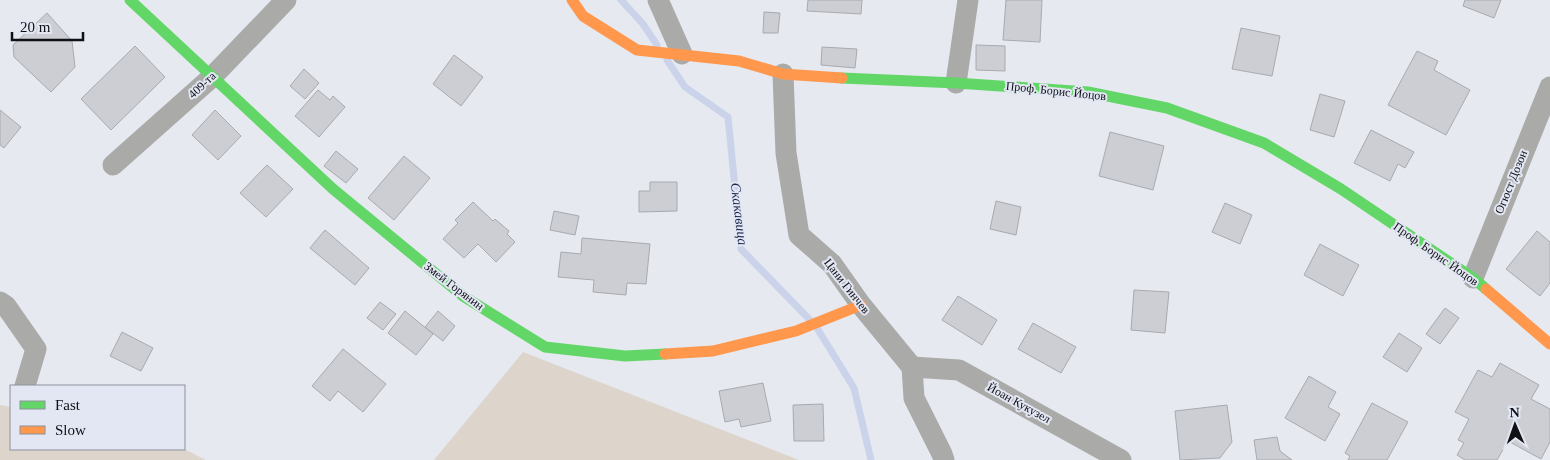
<svg xmlns="http://www.w3.org/2000/svg" width="1550" height="460" viewBox="0 0 1550 460" font-family="'Times New Roman',serif">
  <rect width="100%" height="100%" fill="#e6e9f0"/>
  <g fill="#ddd5cc">
    <path d="M523 352 799 460H434Z"/>
    <path d="M0 405 11 407V449H184L206 460H0Z"/>
  </g>
  <g fill="none" stroke-linecap="round" stroke-linejoin="round">
    <g stroke="#cad3ea" stroke-width="7">
      <path d="M621 0 643 24 657 45"/>
      <path d="M667 60 685 87 728 117 741 249 810 320"/>
      <path d="M817 328 854 388 871 460"/>
    </g>
  </g>
  <g fill="#ccced3" stroke="#a8aaaf">
    <path d="M808 0H862L861 14 807 11Z"/>
    <path d="M1006 0H1042L1040 42 1003 40Z"/>
    <path d="M1465 0H1501L1494 18 1463 6Z"/>
    <path d="M764 12 780 13 778 33H763Z"/>
    <path d="M47 13 72 41 75 67 51 92 14 57 13 45Z"/>
    <path d="M1241 28 1280 36 1272 76 1232 69Z"/>
    <path d="M976 45 1005 46V71L976 70Z"/>
    <path d="M135 46 165 77 111 130 81 99Z"/>
    <path d="M822 47 857 49 855 68 821 65Z"/>
    <path d="M1417 51 1438 61 1434 70 1470 90 1446 135 1388 105Z"/>
    <path d="M454 55 483 77 461 106 433 84Z"/>
    <path d="M304 69 319 83 305 99 290 86Z"/>
    <path d="M318 90 330 100 333 96 345 107 319 137 295 116Z"/>
    <path d="M1320 94 1345 101 1334 137 1310 130Z"/>
    <path d="M0 110 21 127 4 148 0 145Z"/>
    <path d="M215 110 241 136 218 160 192 135Z"/>
    <path d="M1371 130 1414 152 1405 168 1398 164 1390 181 1354 163Z"/>
    <path d="M1110 132 1164 146 1153 190 1099 176Z"/>
    <path d="M336 151 358 169 346 183 324 166Z"/>
    <path d="M404 156 430 178 394 220 368 198Z"/>
    <path d="M267 165 293 189 266 217 240 193Z"/>
    <path d="M650 182H677V211L639 212V191H650Z"/>
    <path d="M996 201 1021 207 1016 235 990 229Z"/>
    <path d="M473 202 493 221 495 219 509 231 507 234 515 242 496 262 478 244 464 258 443 239 458 223 455 220Z"/>
    <path d="M1225 203 1252 215 1240 244 1212 232Z"/>
    <path d="M554 211 579 216 575 235 550 230Z"/>
    <path d="M325 230 369 268 355 285 310 248Z"/>
    <path d="M1537 231 1550 242V283L1540 296 1506 269Z"/>
    <path d="M582 238 650 244 646 284 627 283 626 295 593 292 594 280 558 277 561 252 581 254Z"/>
    <path d="M1320 244 1359 265 1343 296 1304 275Z"/>
    <path d="M1134 290 1169 292 1165 333 1131 330Z"/>
    <path d="M958 296 997 320 982 345 942 320Z"/>
    <path d="M380 302 396 314 383 330 367 318Z"/>
    <path d="M1445 308 1459 318 1440 344 1426 334Z"/>
    <path d="M405 311 433 334 416 355 388 333Z"/>
    <path d="M438 311 455 326 443 341 425 327Z"/>
    <path d="M1033 323 1076 347 1061 373 1018 349Z"/>
    <path d="M122 332 153 348 141 371 110 356Z"/>
    <path d="M1399 333 1422 348 1407 372 1383 357Z"/>
    <path d="M343 349 386 384 363 412 338 391 330 401 312 386Z"/>
    <path d="M1500 363 1539 385 1531 399 1550 409V442L1541 459 1508 441 1497 460H1465L1457 455 1464 443 1458 440 1469 419 1455 412 1478 370 1492 377Z"/>
    <path d="M1309 376 1336 392 1328 407 1340 414 1325 441 1285 418Z"/>
    <path d="M763 383 771 421 741 427 739 419 725 422 719 391Z"/>
    <path d="M1372 403 1408 422 1387 460H1348L1350 456 1345 453Z"/>
    <path d="M823 404 824 441H794L793 405Z"/>
    <path d="M1227 405 1232 442 1220 458 1180 460 1175 411Z"/>
    <path d="M1277 437 1280 451 1292 460H1257L1254 440Z"/>
  </g>
  <g fill="none" stroke-linecap="round" stroke-linejoin="round">
    <g stroke="#aaaaa9" stroke-width="21">
      <path d="M658 0 682 54"/>
      <path d="M783 74 786 153 799 235 832 264 861 305 912 367 914 398 942 454 944 460"/>
      <path d="M956 83 968 0"/>
      <path d="M113 165 212 77 286 0"/>
      <path d="M1473 278 1550 87"/>
      <path d="M0 302 6 306 36 349 25 386"/>
      <path d="M912 367 959 370 1121 460"/>
    </g>
    <g stroke="#63d668" stroke-width="11">
      <path d="M130 0 333 189 463 296 545 347 625 356 665 354"/>
      <path d="M842 78 956 83 1088 92 1167 108 1264 143 1341 189 1473 278 1486 289"/>
    </g>
    <g stroke="#ff974d" stroke-width="11">
      <path d="M572 0 583 16 637 50 739 61 783 74 842 78"/>
      <path d="M1486 289 1550 344"/>
      <path d="M665 354 713 351 796 331 861 305"/>
    </g>
  </g>
  <g text-anchor="middle" dominant-baseline="central" stroke-width="4" stroke-linejoin="round" paint-order="stroke">
    <g font-size="12" fill="#0f1115" stroke="#e3e7f3">
      <text transform="translate(202 85) rotate(-43)">409-та</text>
      <text transform="translate(1056 91) rotate(6)">Проф. Борис Йоцов</text>
      <text transform="translate(1511 182) rotate(-68)">Огюст Дозон</text>
      <text transform="translate(1436 254) rotate(35)">Проф. Борис Йоцов</text>
      <text transform="translate(454 286) rotate(37)">Змей Горянин</text>
      <text transform="translate(847 286) rotate(52)">Цани Гинчев</text>
      <text transform="translate(1019 403) rotate(29)">Йоан Кукузел</text>
    </g>
    <g font-size="14" font-style="italic" fill="#1b274e" stroke="#e3e7f3">
      <text transform="translate(739 214) rotate(83)">Скакавица</text>
    </g>
  </g>
  <rect x="10" y="385" width="175" height="65" fill="#e3e7f3" stroke="#8e919a"/>
  <rect x="20" y="401" width="25" height="8" fill="#63d668" stroke="#8e919a"/>
  <text x="55" y="410" font-size="15" fill="#0f1115">Fast</text>
  <rect x="20" y="426" width="25" height="8" fill="#ff974d" stroke="#8e919a"/>
  <text x="55" y="435" font-size="15" fill="#0f1115">Slow</text>
  <g transform="translate(1515 425) rotate(358)" stroke="#e3e7f3" stroke-width="4" paint-order="stroke">
  <path d="M0-4L9 19L0 12L-9 19Z" fill="#0f1115"/>
  <text y="-8" font-size="14" font-weight="bold" text-anchor="middle" fill="#0f1115">N</text>
  </g>
  <path d="M12 32v8h71v-8" fill="none" stroke="#0f1115" stroke-width="2.5"/>
  <text x="20" y="32" font-size="15" fill="#0f1115" stroke="#e3e7f3" stroke-width="4" paint-order="stroke">20 m</text>
</svg>
